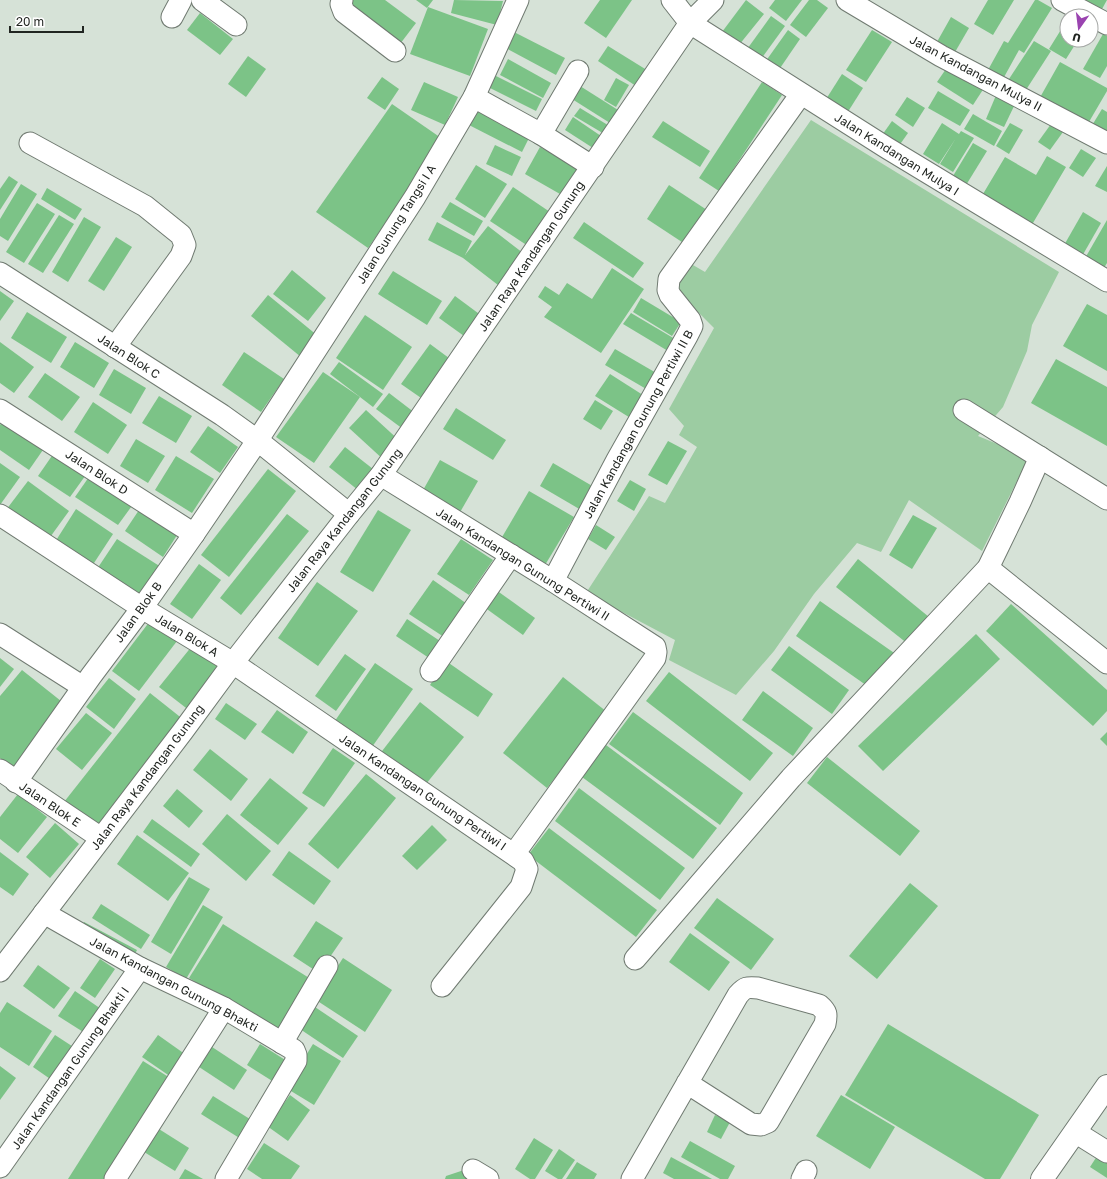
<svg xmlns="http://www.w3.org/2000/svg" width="1107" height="1179" viewBox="0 0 1107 1179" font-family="'Golos Text',sans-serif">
  <rect width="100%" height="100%" fill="#d6e2d7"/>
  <path fill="#9ccca2" d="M811 120 1059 272 1032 325 1027 351 1003 407 978 436 1029 457 982 551 909 500 881 552 857 543 814 594 774 651 736 695 669 660 675 640 586 593 649 496 665 503 697 447 679 435 684 426 669 409 714 328 667 281 674 254 705 272Z"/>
  <g fill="#7cc387">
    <path d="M351 0H385L416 23 400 44 347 5Z"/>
    <path d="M416 0H433L427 8Z"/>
    <path d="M454 0 503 1 497 25 451 13Z"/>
    <path d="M600 0H632L606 38 584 23Z"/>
    <path d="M746 0 764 14 739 45 722 32Z"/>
    <path d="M775 0H802L786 21 769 8Z"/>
    <path d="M809 0H817L828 8 806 37 790 25Z"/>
    <path d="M988 0H1014L993 35 974 24Z"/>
    <path d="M1035 0H1038L1052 8 1024 53 1019 50 1003 79 988 70 1004 41 1008 43Z"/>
    <path d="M1085 0H1107L1102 9Z"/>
    <path d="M428 7 488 29 470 76 410 54Z"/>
    <path d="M200 13 233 39 220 55 187 30Z"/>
    <path d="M771 16 785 26 759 62 745 52Z"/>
    <path d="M951 17 969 28 951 59 933 49Z"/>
    <path d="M1067 20V40H1078L1066 59 1049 49Z"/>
    <path d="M788 30 800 39 776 74 763 65Z"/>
    <path d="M872 30 892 42 866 82 846 70Z"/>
    <path d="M512 31 565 58 556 75 504 47Z"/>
    <path d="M1103 34 1107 36V66L1100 78 1083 69Z"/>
    <path d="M1034 41 1051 51 1024 93 1007 82Z"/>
    <path d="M608 46 650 72 639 88 598 61Z"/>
    <path d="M248 56 266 69 246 97 228 84Z"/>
    <path d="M508 59 551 83 543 98 500 75Z"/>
    <path d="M1060 62 1107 88V91L1086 127 1038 101Z"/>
    <path d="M948 66 984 88 973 105 937 82Z"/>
    <path d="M490 73 542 99 536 111 484 85Z"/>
    <path d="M842 74 863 88 844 118 823 104Z"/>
    <path d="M382 77 399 89 385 110 367 98Z"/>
    <path d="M616 78 629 85 616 107 604 100Z"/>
    <path d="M424 82 458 97 445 125 411 110Z"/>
    <path d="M762 82 782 95 719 191 699 178Z"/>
    <path d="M580 86 618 110 610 123 572 99Z"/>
    <path d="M938 91 970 110 960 126 928 108Z"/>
    <path d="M997 93 1016 102 1004 127 986 119Z"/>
    <path d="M907 97 925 108 913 127 895 115Z"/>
    <path d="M392 104 444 140 368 248 316 212Z"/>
    <path d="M475 107 531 134 522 152 467 124Z"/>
    <path d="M580 108 611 127 606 135 574 116Z"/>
    <path d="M1102 109 1107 112V137L1091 127Z"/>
    <path d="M973 114 1002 131 994 146 964 129Z"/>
    <path d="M573 117 601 136 593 148 565 130Z"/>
    <path d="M663 121 710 151 700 167 652 137Z"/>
    <path d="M892 121 908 133 896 150 880 138Z"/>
    <path d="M942 123 959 134 961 131 974 138 953 172 940 164 956 138 939 164 923 154Z"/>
    <path d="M1010 123 1023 130 1009 154 996 146Z"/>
    <path d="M1051 124 1063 132 1050 150 1038 142Z"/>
    <path d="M973 143 987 151 963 190 950 181Z"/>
    <path d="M495 145 521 157 512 176 486 164Z"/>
    <path d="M540 147 583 171 567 198 525 174Z"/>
    <path d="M1081 149 1096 158 1083 177 1069 168Z"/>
    <path d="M1047 156 1066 167 1030 228 980 199 1005 157 1036 175Z"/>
    <path d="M476 165 507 184 485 218 455 199Z"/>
    <path d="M1107 166V192L1095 186Z"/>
    <path d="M9 176 18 182 0 210V189Z"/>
    <path d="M21 184 37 194 8 241 0 236V219Z"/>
    <path d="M669 185 710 212 688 246 647 219Z"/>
    <path d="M513 187 550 212 528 246 490 221Z"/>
    <path d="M47 188 82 209 75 220 41 199Z"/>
    <path d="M450 202 483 221 474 236 441 217Z"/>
    <path d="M37 203 55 214 24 263 6 252Z"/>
    <path d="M1083 212 1101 223 1081 258 1063 247Z"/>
    <path d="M59 215 74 224 43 273 28 264Z"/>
    <path d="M84 217 101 227 68 282 52 272Z"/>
    <path d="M1107 220V263L1102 271 1084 260Z"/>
    <path d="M437 222 472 241 465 255 488 226 523 253 498 285 463 258 428 240Z"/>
    <path d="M584 222 644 263 633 278 573 238Z"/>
    <path d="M116 237 132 247 104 291 88 281Z"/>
    <path d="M612 268 644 289 601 353 544 317 552 307 538 297 545 286 559 295 567 283 592 299Z"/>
    <path d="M292 270 326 298 308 321 273 294Z"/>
    <path d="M393 271 442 301 427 325 378 294Z"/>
    <path d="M0 291 14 301 0 321Z"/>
    <path d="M268 295 318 336 301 357 251 316Z"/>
    <path d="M455 296 486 319 471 341 439 318Z"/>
    <path d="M641 298 681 322 672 336 633 312Z"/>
    <path d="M1087 304 1107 315V371L1063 346Z"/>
    <path d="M27 312 67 337 51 363 11 338Z"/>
    <path d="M631 313 680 342 673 354 623 324Z"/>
    <path d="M365 315 412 347 383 390 336 358Z"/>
    <path d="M0 342 34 367 14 393 0 383Z"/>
    <path d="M75 342 109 363 94 388 60 367Z"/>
    <path d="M430 344 453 361 424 400 401 384Z"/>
    <path d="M615 349 658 374 648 390 605 365Z"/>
    <path d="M244 352 284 379 261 412 222 385Z"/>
    <path d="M1056 359 1107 387V446L1031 403Z"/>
    <path d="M339 362 383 394 373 407 330 374Z"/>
    <path d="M114 369 146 388 131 414 99 395Z"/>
    <path d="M323 372 360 397 314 463 276 437Z"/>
    <path d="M45 373 80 397 62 421 28 397Z"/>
    <path d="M610 374 646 397 632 419 595 396Z"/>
    <path d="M389 393 419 416 407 432 376 409Z"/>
    <path d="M159 396 192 416 176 443 142 423Z"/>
    <path d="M595 400 613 411 601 430 583 419Z"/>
    <path d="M93 402 127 425 108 454 74 432Z"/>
    <path d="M456 408 506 440 493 460 443 429Z"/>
    <path d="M366 410 402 443 385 461 349 428Z"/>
    <path d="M4 419 45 447 29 470 0 450V425Z"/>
    <path d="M208 426 238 447 220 473 190 452Z"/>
    <path d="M136 439 165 456 148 483 120 466Z"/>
    <path d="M668 441 687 451 667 485 648 475Z"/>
    <path d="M345 447 373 469 358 490 329 467Z"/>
    <path d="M56 450 88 472 70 497 38 476Z"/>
    <path d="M176 456 214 479 192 513 155 490Z"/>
    <path d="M440 460 478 481 459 514 422 492Z"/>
    <path d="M0 463 20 477 0 505Z"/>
    <path d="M553 463 594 487 581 510 540 486Z"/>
    <path d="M268 469 296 491 229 577 201 555Z"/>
    <path d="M91 474 134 503 118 525 75 497Z"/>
    <path d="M630 480 646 489 634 511 617 501Z"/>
    <path d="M28 481 69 511 48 540 6 510Z"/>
    <path d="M529 491 574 517 542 570 498 544Z"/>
    <path d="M141 507 179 532 163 557 125 531Z"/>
    <path d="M76 509 113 534 92 566 55 542Z"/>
    <path d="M378 510 411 530 373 592 340 572Z"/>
    <path d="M287 514 309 531 241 615 220 598Z"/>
    <path d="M913 515 937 528 912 569 889 555Z"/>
    <path d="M596 525 615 537 606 550 588 539Z"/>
    <path d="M117 539 161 567 141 597 97 569Z"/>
    <path d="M461 539 493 560 469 595 437 574Z"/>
    <path d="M858 559 929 617 908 644 836 587Z"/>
    <path d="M199 564 221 580 192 619 170 604Z"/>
    <path d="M433 580 470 606 447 639 409 614Z"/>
    <path d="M317 582 358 611 318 666 278 638Z"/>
    <path d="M496 590 535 618 523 635 484 607Z"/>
    <path d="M820 601 897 655 873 690 796 636Z"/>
    <path d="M1011 604 1107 690V711L1093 726 986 631Z"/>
    <path d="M407 619 443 643 432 660 396 636Z"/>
    <path d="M150 621 177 641 139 691 112 671Z"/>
    <path d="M976 634 1000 659 883 771 858 746Z"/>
    <path d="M192 646 222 670 190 711 159 687Z"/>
    <path d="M789 646 849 690 832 714 771 670Z"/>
    <path d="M345 654 366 669 336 711 315 696Z"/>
    <path d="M0 658 14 669 0 687Z"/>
    <path d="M446 661 493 694 478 717 430 685Z"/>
    <path d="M375 663 413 689 367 754 330 728Z"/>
    <path d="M22 670 66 705 13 769 0 758V696Z"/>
    <path d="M669 672 773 753 750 781 646 701Z"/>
    <path d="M563 677 607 712 547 788 503 753Z"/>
    <path d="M109 678 136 699 114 729 86 707Z"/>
    <path d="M763 691 813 728 793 756 742 720Z"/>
    <path d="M150 693 184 720 98 828 64 802Z"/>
    <path d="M420 702 464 737 422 789 379 755Z"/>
    <path d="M226 703 257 724 245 740 215 719Z"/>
    <path d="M277 710 308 732 293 754 261 732Z"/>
    <path d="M633 712 743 793 720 825 609 744Z"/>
    <path d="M86 713 112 733 82 770 56 749Z"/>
    <path d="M1107 732V746L1100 739Z"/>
    <path d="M606 745 717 828 693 859 582 777Z"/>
    <path d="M333 748 355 763 324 807 302 793Z"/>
    <path d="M210 749 248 779 231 801 193 770Z"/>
    <path d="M827 757 920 831 900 856 807 783Z"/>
    <path d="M366 774 396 798 338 869 308 844Z"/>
    <path d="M270 778 308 808 278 845 240 815Z"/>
    <path d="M579 788 685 868 660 900 555 821Z"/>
    <path d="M177 789 203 811 189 828 163 806Z"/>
    <path d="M18 794 47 817 18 853 0 839V817Z"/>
    <path d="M227 814 271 851 246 881 202 844Z"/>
    <path d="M152 819 200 854 191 867 143 832Z"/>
    <path d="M55 823 79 844 50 878 26 857Z"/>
    <path d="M432 825 447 840 417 870 402 856Z"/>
    <path d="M549 828 657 910 636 937 528 855Z"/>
    <path d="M137 835 189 873 168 901 117 864Z"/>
    <path d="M289 851 331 881 314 905 272 875Z"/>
    <path d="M0 852 29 874 13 896 0 887Z"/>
    <path d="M189 877 210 889 171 954 151 942Z"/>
    <path d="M910 883 938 906 877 979 849 956Z"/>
    <path d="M717 898 774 939 751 970 694 928Z"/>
    <path d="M101 904 150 935 141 949 92 918Z"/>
    <path d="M203 905 223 917 186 979 166 967Z"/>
    <path d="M316 921 343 938 319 973 293 956Z"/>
    <path d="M84 922 137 950 132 960 78 932Z"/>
    <path d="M223 924 314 981 280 1034 189 978Z"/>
    <path d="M690 933 730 962 709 991 669 962Z"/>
    <path d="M343 958 392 990 365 1032 316 1000Z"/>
    <path d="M100 959 115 969 95 998 80 988Z"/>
    <path d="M38 965 70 988 54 1009 23 986Z"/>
    <path d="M75 991 104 1011 88 1035 58 1016Z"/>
    <path d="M7 1002 52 1031 29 1066 0 1047V1013Z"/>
    <path d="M312 1005 358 1036 343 1058 297 1027Z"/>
    <path d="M888 1024 1039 1115 1000 1179H985L845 1095Z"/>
    <path d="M55 1035 78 1050 56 1083 33 1067Z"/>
    <path d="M158 1035 189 1057 174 1079 142 1057Z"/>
    <path d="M206 1043 247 1070 234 1090 193 1063Z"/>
    <path d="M260 1044 290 1063 277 1084 247 1065Z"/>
    <path d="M313 1044 341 1061 314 1105 286 1088Z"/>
    <path d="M143 1061 175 1081 113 1179H68Z"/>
    <path d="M0 1066 16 1078 0 1100Z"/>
    <path d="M290 1095 310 1110 288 1141 267 1126Z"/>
    <path d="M841 1095 895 1127 870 1169 816 1136Z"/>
    <path d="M213 1096 253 1121 241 1139 201 1114Z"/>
    <path d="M715 1115 730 1122 721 1139 707 1132Z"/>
    <path d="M151 1124 189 1148 175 1171 136 1147Z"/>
    <path d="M534 1138 553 1150 535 1179H530L515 1169Z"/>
    <path d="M690 1141 735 1166 728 1179H720L681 1157Z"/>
    <path d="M264 1143 300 1166 291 1179H262L247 1169Z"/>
    <path d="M559 1149 575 1160 562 1179H558L545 1171Z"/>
    <path d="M1101 1150 1107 1154V1178L1090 1167Z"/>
    <path d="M671 1157 712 1179H674L663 1173Z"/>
    <path d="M577 1162 597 1174 594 1179H566Z"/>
    <path d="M185 1169 203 1179H179Z"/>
    <path d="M464 1170 482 1179H445L446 1176Z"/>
  </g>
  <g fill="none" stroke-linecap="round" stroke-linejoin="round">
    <g stroke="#707a71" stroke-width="23">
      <g id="minor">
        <path d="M202 0 236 25"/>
        <path d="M342 0 341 4 344 12 395 51"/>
        <path d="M672 0 690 23 887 148 1107 281"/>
        <path d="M847 0 941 56 1107 143"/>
        <path d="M1062 0 1107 24"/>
        <path d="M172 17 181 0"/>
        <path d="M474 97 541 134 593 167"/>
        <path d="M541 134 578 71"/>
        <path d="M30 143 145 206 181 235 185 245 181 256 115 347"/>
        <path d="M0 273 222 415 257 440 349 514"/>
        <path d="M0 410 194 534"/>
        <path d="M964 410 1107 499"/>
        <path d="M381 475 553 581 655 647 656 652 655 658 514 854"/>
        <path d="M0 515 142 608 233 663 523 861 527 869 521 887 442 986"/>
        <path d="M988 568 1107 663"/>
        <path d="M553 581 617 460 687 336 692 326 690 320 670 295 668 290 669 279 801 94"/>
        <path d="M0 634 83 687"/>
        <path d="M431 671 511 555"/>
        <path d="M0 770 101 838"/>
        <path d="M16 782 91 676 142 608 194 534 253 447 415 197 474 97 518 0"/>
        <path d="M44 913 140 968 224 1008 294 1050 296 1055V1061L226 1179"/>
        <path d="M635 959 791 778 988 568 1020 502 1040 457"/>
        <path d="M0 971 183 731 233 663 349 514 381 475 690 23 713 0"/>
        <path d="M282 1043 327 966"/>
        <path d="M1075 1132 1107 1152"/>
        <path d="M0 1167 140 968"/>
        <path d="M473 1170 488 1179"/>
        <path d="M115 1179 224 1008"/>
        <path d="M632 1179 738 995C745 987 747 987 758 988L819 1005C827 1012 827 1014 825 1024L768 1122 761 1125 751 1124 687 1083"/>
        <path d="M802 1179 806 1171"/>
      </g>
    </g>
    <g stroke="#707a71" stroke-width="24">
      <path id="tertiary" d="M1042 1179 1107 1086"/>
    </g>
    <use href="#minor" stroke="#fff" stroke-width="21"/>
    <use href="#tertiary" stroke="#fff" stroke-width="22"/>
  </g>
  <g text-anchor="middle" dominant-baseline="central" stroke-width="3" stroke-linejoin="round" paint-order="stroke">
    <g font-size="12" fill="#212521" stroke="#fff">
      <text transform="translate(976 73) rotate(28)">Jalan Kandangan Mulya II</text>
      <text transform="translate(897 154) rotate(32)">Jalan Kandangan Mulya I</text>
      <text transform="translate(396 224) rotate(-58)">Jalan Gunung Tangsi I A</text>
      <text transform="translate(531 256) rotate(-56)">Jalan Raya Kandangan Gunung</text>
      <text transform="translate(129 356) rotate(33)">Jalan Blok C</text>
      <text transform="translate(638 424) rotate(-61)">Jalan Kandangan Gunung Pertiwi II B</text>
      <text transform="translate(97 472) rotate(33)">Jalan Blok D</text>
      <text transform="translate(344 520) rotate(-52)">Jalan Raya Kandangan Gunung</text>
      <text transform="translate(523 564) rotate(32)">Jalan Kandangan Gunung Pertiwi II</text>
      <text transform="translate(138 612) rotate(-54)">Jalan Blok B</text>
      <text transform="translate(187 635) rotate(31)">Jalan Blok A</text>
      <text transform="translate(147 777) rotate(-53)">Jalan Raya Kandangan Gunung</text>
      <text transform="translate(423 792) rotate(34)">Jalan Kandangan Gunung Pertiwi I</text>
      <text transform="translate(50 804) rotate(34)">Jalan Blok E</text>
      <text transform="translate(174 984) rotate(28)">Jalan Kandangan Gunung Bhakti</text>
      <text transform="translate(70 1068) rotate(-55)">Jalan Kandangan Gunung Bhakti I</text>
    </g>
  </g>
  <g transform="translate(1079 28) rotate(194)"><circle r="19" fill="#ffffff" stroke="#a6a8a6"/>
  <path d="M0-3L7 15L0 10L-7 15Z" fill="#9a43b0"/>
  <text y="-6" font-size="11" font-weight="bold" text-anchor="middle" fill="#212521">U</text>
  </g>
  <path d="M10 26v6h73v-6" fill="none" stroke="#212521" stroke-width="2"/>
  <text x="16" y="26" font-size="12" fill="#212521" stroke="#ffffff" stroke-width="3" paint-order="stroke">20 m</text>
</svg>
